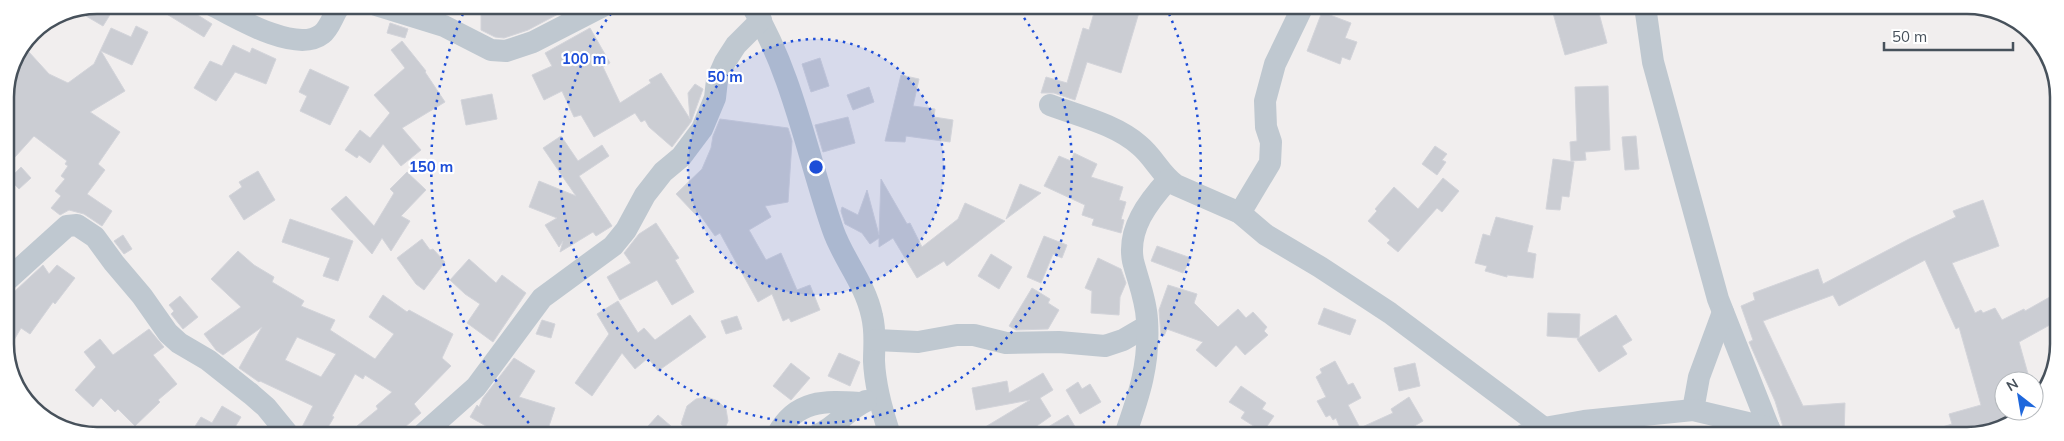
<svg xmlns="http://www.w3.org/2000/svg" width="2064" height="441" viewBox="0 0 2064 441" font-family="Mulish,sans-serif">
  <rect width="100%" height="100%" fill="#f1eeee"/>
  <g fill="#cbcdd3" stroke="#d3d4da" fill-rule="evenodd">
    <path d="M96 5H116L103 26 86 16 93 6Z"/>
    <path d="M152 5H182L212 24 204 37Z"/>
    <path d="M520 5H556L558 14 528 30 504 38 495 37 481 30V8L521 9Z"/>
    <path d="M1096 6H1127L1140 9 1121 73 1087 62 1075 100 1054 93H1041L1046 77 1067 83 1083 28 1089 30Z"/>
    <path d="M1551 6H1597L1607 43 1565 55Z"/>
    <path d="M1322 12 1351 23 1345 38 1357 42 1350 60 1342 57 1340 64 1307 51Z"/>
    <path d="M390 23 408 29 405 38 387 33Z"/>
    <path d="M136 26 148 32 132 65 101 51 125 91 90 112 120 132 98 164 105 170 87 194 112 211 102 226 84 214 69 210 60 215 51 208 61 196 55 191 65 179 61 176 68 166 65 164 67 161 34 136 6 167 5 91 20 58 28 51 49 74 68 83 94 64 111 28 131 37Z"/>
    <path d="M590 28 610 63 603 67 620 103 651 83 649 80 661 73 690 119 688 93 695 84 703 89 691 122 672 147 649 127 645 120 641 122 635 113 594 137 581 115 574 117 562 91 544 100 532 75 552 66 545 53Z"/>
    <path d="M402 41 426 71 425 72 445 102 402 128 421 150 401 166 383 144 370 163 359 155 357 158 345 150 360 130 370 138 390 113 374 95 405 68 391 50Z"/>
    <path d="M233 45 250 53 252 48 276 59 266 84 235 72 216 101 194 88 210 61 222 66Z"/>
    <path d="M820 58 829 86 811 92 802 64Z"/>
    <path d="M310 69 349 87 330 125 300 111 307 96 299 92Z"/>
    <path d="M901 75 919 79 913 106 935 109 934 117 953 120 950 142 906 136 905 142 885 141Z"/>
    <path d="M1608 86 1610 150 1585 152 1586 160 1571 161 1570 142 1577 141 1575 87Z"/>
    <path d="M869 87 874 102 853 110 847 95Z"/>
    <path d="M492 94 497 119 466 125 461 100Z"/>
    <path d="M848 117 855 143 823 152 815 125Z"/>
    <path d="M720 119 788 128 792 141 788 202 765 206 771 217 749 230 766 260 781 253 797 290 810 285 820 310 791 322 789 318 783 321 772 294 758 302 720 233 715 236 698 212 695 214 676 194 702 169 711 148 713 136Z"/>
    <path d="M561 136 578 161 602 145 609 156 579 176 612 226 596 236 593 232 560 252 563 241 559 247 545 225 557 218 529 207 539 181 576 196 543 148Z"/>
    <path d="M1636 136 1639 169 1625 170 1622 137Z"/>
    <path d="M1435 146 1447 154 1442 160 1446 162 1437 175 1422 164Z"/>
    <path d="M1074 153 1097 164 1091 177 1123 187 1119 200 1126 202 1121 219 1124 220 1121 233 1092 225 1094 219 1082 215 1085 205 1044 186 1059 156 1071 161Z"/>
    <path d="M1553 159 1574 162 1569 197 1562 196 1560 210 1546 209Z"/>
    <path d="M21 167 31 178 19 189 9 179Z"/>
    <path d="M258 171 275 200 244 220 229 196 242 187 239 182Z"/>
    <path d="M407 172 426 190 401 216 410 221 391 251 382 238 372 254 331 209 346 196 374 226 394 193 390 189Z"/>
    <path d="M1443 178 1459 191 1442 212 1437 208 1398 252 1387 243 1390 240 1368 221 1377 211 1375 209 1394 187 1418 209Z"/>
    <path d="M881 179 907 224 910 223 922 247 958 219 965 203 1005 221 947 266 944 261 917 278 893 238 879 247V238L870 244 862 233 845 224 841 211 842 207 858 215 867 190 879 235Z"/>
    <path d="M1020 184 1041 193 1006 219Z"/>
    <path d="M1983 200 1999 246 1952 263 1975 313 1981 310 1983 313 1995 308 2002 320 2024 309 2025 311 2057 293V321L2019 342 2030 381H2004V411H2029L2028 413 1973 436H1927L1926 432 1952 424 1949 414 1981 405 1959 327 1956 329 1925 260 1839 306 1833 295 1763 321 1803 406 1845 403 1844 436H1796L1784 430 1775 401 1749 342 1753 340 1741 306 1755 300 1753 293 1818 269 1823 284 1909 239 1956 217 1953 211Z"/>
    <path d="M1496 217 1533 226 1527 252 1536 254 1533 278 1507 275V277L1485 271 1487 266 1475 263 1483 234 1490 236Z"/>
    <path d="M290 219 353 241 338 281 323 276 330 258 282 242Z"/>
    <path d="M656 223 679 258 675 260 694 292 672 305 657 280 620 300 607 277 631 263 624 253 639 234Z"/>
    <path d="M123 235 132 249 124 254 114 241Z"/>
    <path d="M1044 236 1067 245 1062 258 1053 254 1041 283 1027 277Z"/>
    <path d="M422 239 430 250 433 249 445 262 424 290 416 284 397 258Z"/>
    <path d="M1157 246 1191 258 1183 273 1151 261Z"/>
    <path d="M238 251 254 265 274 277 272 282 304 301 301 306 335 320 330 330 375 359 394 334 369 317 383 295 407 312 409 310 453 334 442 358 451 366 414 404 421 413 396 435H346L378 409 376 406 392 392 365 375 363 379 355 374 332 416 334 417 324 434H307L300 431 313 406 260 381 259 382 239 368 262 327 223 355 216 350 204 334 241 307 211 279ZM297 337 336 354 321 377 285 360Z"/>
    <path d="M991 254 1012 267 999 289 978 276Z"/>
    <path d="M1098 258 1121 269 1126 283 1120 297 1119 315 1091 313 1092 291 1085 288Z"/>
    <path d="M469 259 496 283 502 275 526 293 493 342 467 323 480 304 465 294 450 280Z"/>
    <path d="M43 265 49 274 57 265 75 278 55 304 53 302 30 334 21 328 7 352 6 294 15 291Z"/>
    <path d="M1168 285 1197 294 1194 303 1218 327 1238 309 1246 318 1253 312 1267 327 1264 331 1268 335 1245 355 1236 345 1216 367 1196 350 1203 342 1167 329 1164 336 1161 335 1159 310Z"/>
    <path d="M1032 288 1050 299 1048 303 1059 310 1048 329 1016 330 1009 326Z"/>
    <path d="M180 296 198 317 183 329 171 314 174 311 169 305Z"/>
    <path d="M618 301 638 333 644 328 655 340 690 315 706 337 658 371 648 358 635 369 622 353 592 396 575 383 609 334 597 314Z"/>
    <path d="M1324 308 1356 320 1350 335 1318 324Z"/>
    <path d="M1548 313 1580 314 1579 338 1547 336Z"/>
    <path d="M1616 315 1632 340 1622 346 1627 354 1599 372 1577 339Z"/>
    <path d="M737 316 742 329 726 334 721 321Z"/>
    <path d="M542 320 555 324 551 338 536 334Z"/>
    <path d="M149 329 164 347 153 355 177 384 158 400 160 402 135 426 118 409 115 412 101 398 93 407 75 390 96 367 84 352 100 339 113 355Z"/>
    <path d="M839 353 860 362 850 386 828 376Z"/>
    <path d="M514 358 535 371 519 397 555 408 546 435H538L513 427 509 435H502L470 417 477 405 479 407 483 398Z"/>
    <path d="M1335 361 1348 385 1353 383 1361 398 1348 405 1360 428 1393 413 1391 409 1409 397 1423 421 1399 435H1343L1336 418 1333 420 1330 415 1326 417 1317 401 1326 397 1316 377 1322 373 1320 369Z"/>
    <path d="M791 363 810 378 791 400 773 386Z"/>
    <path d="M1415 363 1420 386 1399 391 1394 368Z"/>
    <path d="M1043 373 1053 390 1040 398 1051 416 1024 435H972L1030 400 976 410 972 388 1007 381 1009 393Z"/>
    <path d="M1078 382 1082 389 1090 384 1101 402 1080 414 1066 390Z"/>
    <path d="M1241 386 1266 403 1262 409 1274 416 1263 432 1241 418 1245 412 1229 402Z"/>
    <path d="M707 397 718 401 726 409 728 421 724 431 720 435H691L681 424 687 406 696 399Z"/>
    <path d="M222 406 241 417 231 434H204L194 428 201 417 212 423Z"/>
    <path d="M658 415 672 427 665 435H640Z"/>
    <path d="M1068 415 1080 435H1035Z"/>
  </g>
  <g fill="none" stroke-linecap="round" stroke-linejoin="round">
    <g stroke="#bfc8d0" stroke-width="22">
      <path d="M212 5C236 18 297 54 322 34 330 28 333 15 339 7L343 5"/>
      <path d="M376 5 444 26 491 50 506 51 533 42 605 5"/>
      <path d="M752 6C793 74 807 155 833 230 843 259 865 283 872 316 876 332 874 346 874 361 875 387 882 411 890 435"/>
      <path d="M1645 6 1653 62 1718 299 1772 436"/>
      <path d="M1050 105C1079 116 1115 124 1139 145 1154 157 1160 174 1176 185L1240 213 1266 235 1320 267 1390 313 1544 428"/>
      <path d="M1240 213 1270 163 1271 142 1266 127 1265 101 1275 64 1303 6"/>
      <path d="M6 281 67 226 77 225 95 237 114 263 142 296 168 333 179 343 208 360 251 394 266 407 288 434"/>
      <path d="M876 340 918 342 957 335H974L1006 343 1059 342 1105 346 1123 340 1147 326"/>
      <path d="M1693 410 1699 377 1723 312"/>
      <path d="M422 435 476 387 542 298 613 246 626 230 645 195 663 172 681 157 702 129 715 98 717 80 725 62 736 45 761 20"/>
      <path d="M777 435C796 399 825 401 861 403"/>
      <path d="M817 435C836 428 847 409 866 401"/>
      <path d="M1125 435C1139 396 1150 363 1147 320 1146 299 1138 281 1133 261 1127 229 1148 202 1168 180"/>
      <path d="M1524 435 1544 428 1584 421 1693 410 1769 428"/>
    </g>
  </g>
  <circle cx="816" cy="167" r="128" fill="#1d4ed8" fill-opacity=".12"/>
  <g fill="none" stroke="#1d4ed8" stroke-width="2.5" stroke-dasharray="2.5 5">
    <circle cx="816" cy="167" r="128"/>
    <path d="M1015 6A256 256 0 1 1 617 6"/>
    <path d="M539 434A385 385 0 0 1 466 7M1166 7A385 385 0 0 1 1093 434"/>
  </g>
  <path d="M0 0H2064V441H0ZM97 14H1967A83 83 0 0 1 2050 97V344A83 83 0 0 1 1967 427H97A83 83 0 0 1 14 344V97A83 83 0 0 1 97 14Z" fill="#fff" fill-rule="evenodd"/>
  <path fill="none" stroke="#47515b" stroke-width="2.5" d="M97 14H1967A83 83 0 0 1 2050 97V344A83 83 0 0 1 1967 427H97A83 83 0 0 1 14 344V97A83 83 0 0 1 97 14Z"/>
  <circle cx="816" cy="167" r="8" fill="#1d4ed8" stroke="#fff" stroke-width="2.5"/>
  <g font-size="15" text-anchor="middle" font-weight="bold" fill="#1d4ed8" stroke="#fff" stroke-width="4.5" stroke-linejoin="round" paint-order="stroke">
    <text x="584" y="64">100 m</text>
    <text x="725" y="82">50 m</text>
    <text x="431" y="172">150 m</text>
  </g>
  <g transform="translate(2019 396) rotate(329)"><circle r="24" fill="#ffffff" stroke="#b5b9bd"/>
  <path d="M0-4L9 19L0 12L-9 19Z" fill="#1e67dc"/>
  <text y="-8" font-size="14" font-weight="bold" text-anchor="middle" fill="#47515b">N</text>
  </g>
  <path d="M1884 42v8h129v-8" fill="none" stroke="#47515b" stroke-width="2.5"/>
  <text x="1892" y="42" font-size="15" fill="#47515b" stroke="#ffffff" stroke-width="4" paint-order="stroke">50 m</text>
</svg>
